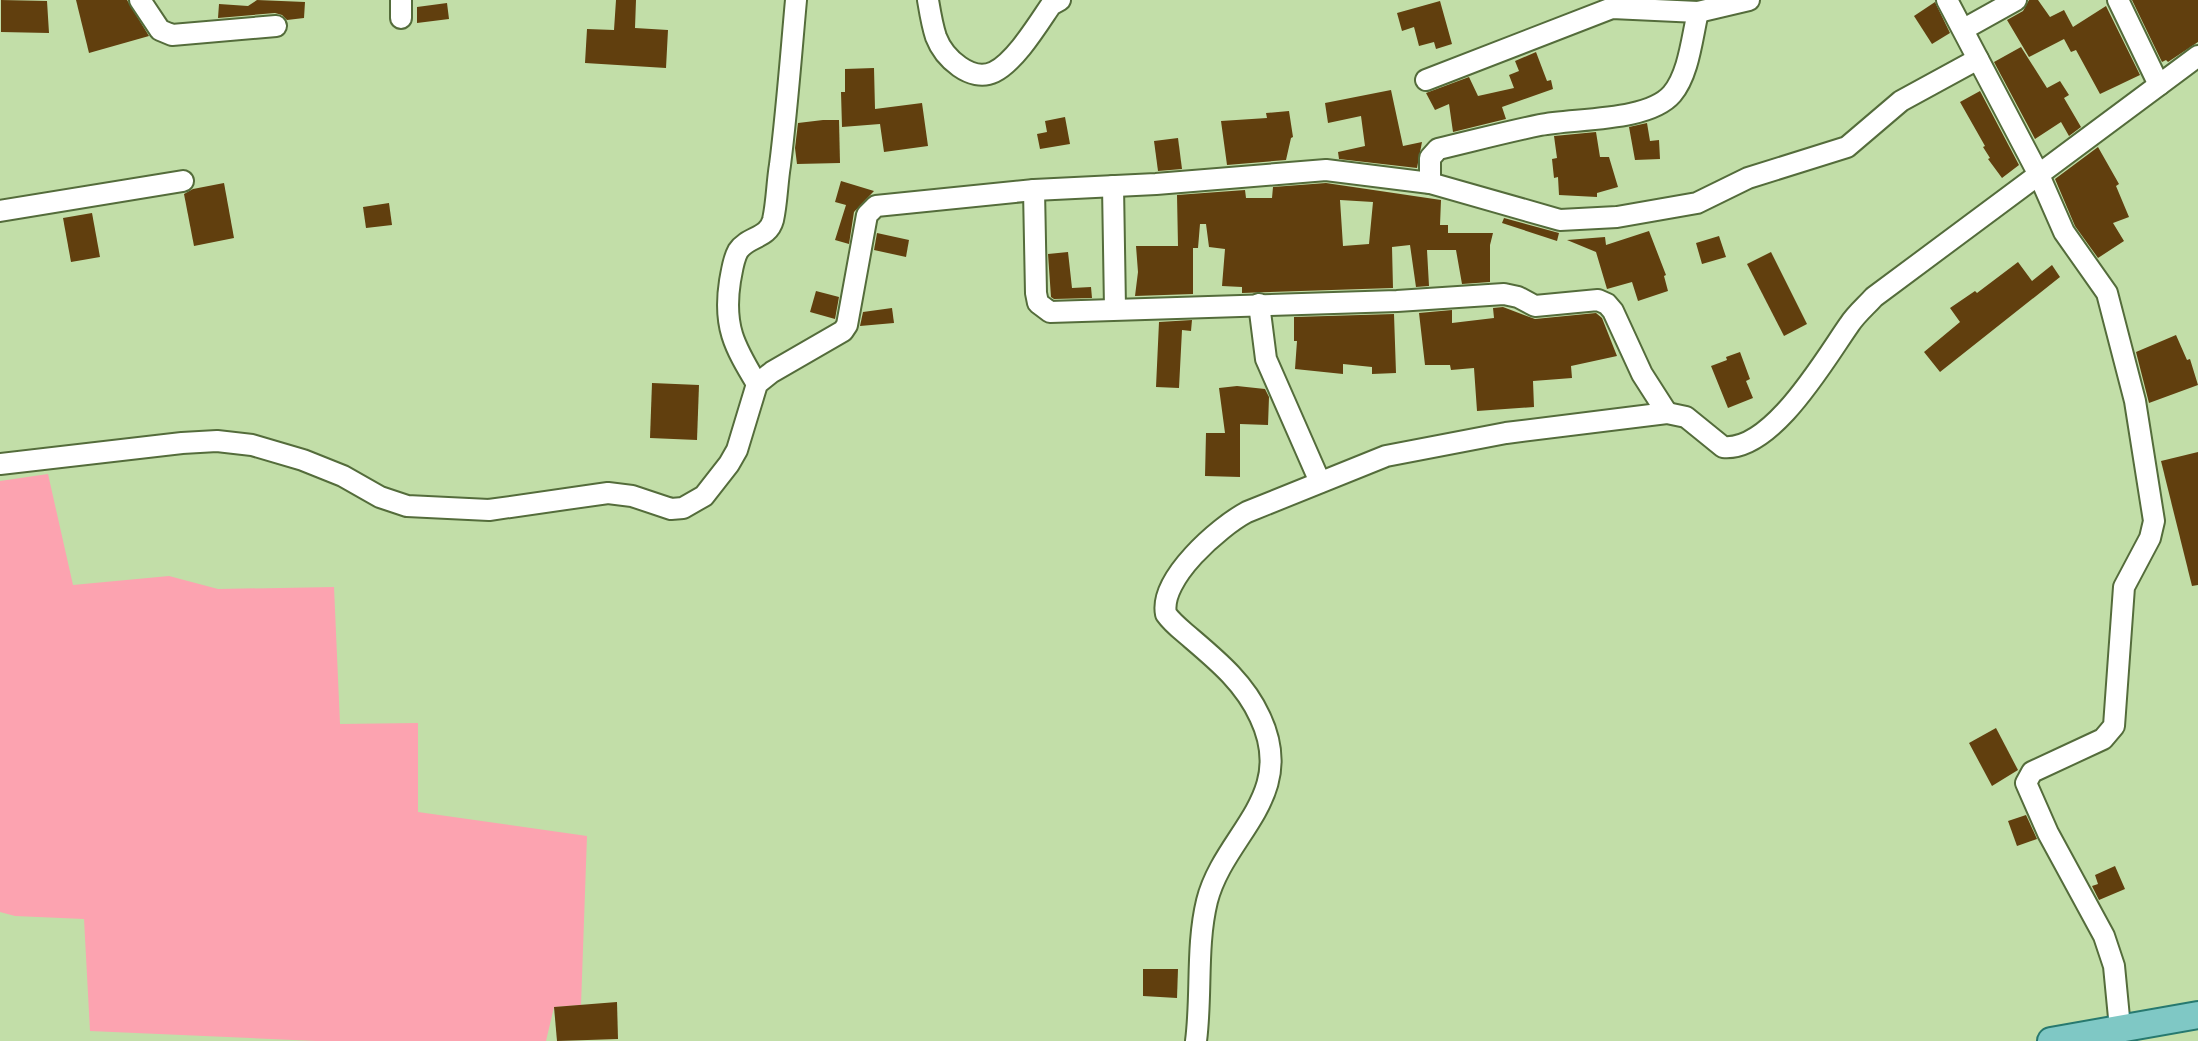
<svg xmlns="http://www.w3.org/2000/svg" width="2198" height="1041" viewBox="0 0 2198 1041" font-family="'DM Sans',sans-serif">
  <rect width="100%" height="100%" fill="#c2dea8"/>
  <path fill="#fca3b0" d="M48 474 73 585 169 576 218 589 334 587 340 724 418 723V812L587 836 581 1005 554 1007 546 1041H316L90 1031 84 919 15 916 0 912V481Z"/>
  <g fill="#613f0e" fill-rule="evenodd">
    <path d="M1 0 47 1 49 33 1 32Z"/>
    <path d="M76 0H127L149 36 89 53Z"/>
    <path d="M257 0 305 2 304 18 287 20 282 15 275 13 218 18 219 4 248 6Z"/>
    <path d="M616 0H636L635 28 668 30 666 68 585 63 587 29 614 30Z"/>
    <path d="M2029 0H2038L2050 17 2064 10 2073 27 2106 6 2140 75 2100 94 2076 50 2071 52 2064 39 2029 57 2007 20 2023 11Z"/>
    <path d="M2132 0H2198V42L2168 62 2166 60 2162 62Z"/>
    <path d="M1440 1 1452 44 1436 49 1434 42 1419 46 1414 27 1402 31 1397 13Z"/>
    <path d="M1935 2 1950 33 1932 44 1914 16Z"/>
    <path d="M447 3 449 19 417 23V7Z"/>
    <path d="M2021 47 2047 88 2060 81 2069 95 2064 98 2081 127 2069 136 2061 122 2035 139 1994 62Z"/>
    <path d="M1536 52 1547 81 1551 80 1553 89 1502 107 1506 119 1453 132 1449 104 1435 110 1426 93 1469 77 1478 96 1514 88 1509 75 1519 71 1515 61Z"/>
    <path d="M874 68 875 109 922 103 928 146 884 152 880 124 842 127 841 92H845V69Z"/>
    <path d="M1391 90 1403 146 1422 142 1417 168 1339 159 1338 152 1365 146 1361 116 1328 123 1325 103Z"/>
    <path d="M1980 91 2019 165 2002 178 1988 159 1990 158 1983 147 1985 146 1960 102Z"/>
    <path d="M1289 111 1293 137 1291 138 1286 160 1227 165 1221 121 1267 118 1266 113Z"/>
    <path d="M1065 117 1070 144 1040 149 1037 134 1047 132 1045 121Z"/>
    <path d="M823 120H839L840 163 797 164 795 148 798 123Z"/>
    <path d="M1647 123 1650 141 1659 140 1660 159 1635 160 1629 127Z"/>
    <path d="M1596 132 1600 157H1609L1618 187 1597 193V197L1559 195 1558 177 1554 178 1552 159 1557 158 1554 136Z"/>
    <path d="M1178 138 1182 169 1158 171 1154 141Z"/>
    <path d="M2098 147 2119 184 2116 186 2129 217 2113 223 2124 241 2098 258 2075 226 2055 179Z"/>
    <path d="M841 181 874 191 854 212 849 244 835 240 846 205 835 202Z"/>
    <path d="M224 183 234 238 194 246 184 194 193 189Z"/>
    <path d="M1326 183 1441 200 1440 225H1448V233H1493L1490 245V282L1462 284 1456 250H1427L1429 286 1416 287 1410 245 1392 247 1393 288 1242 293V287L1222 286 1225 249 1209 247 1206 224H1200L1198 248H1193V294L1135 296 1138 272 1136 246H1178L1177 195 1245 190 1246 198H1272L1273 187ZM1340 200 1373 202 1369 244 1343 246Z"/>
    <path d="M389 203 392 225 366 228 363 207Z"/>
    <path d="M92 213 100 257 71 262 63 218Z"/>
    <path d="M1504 218 1559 233 1557 241 1502 223Z"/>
    <path d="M1649 231 1666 275 1664 276 1668 291 1638 301 1632 282 1607 289 1596 252 1567 240 1605 237 1606 245Z"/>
    <path d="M877 233 909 240 906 257 874 250Z"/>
    <path d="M1719 236 1726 257 1702 264 1696 243Z"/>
    <path d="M1068 252 1072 288 1091 287 1092 298 1054 299 1051 297 1048 254Z"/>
    <path d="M1771 252 1807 324 1784 336 1747 264Z"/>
    <path d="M2018 262 2032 281 2052 265 2060 277 1940 372 1924 352 1960 322 1950 308 1975 291 1977 293Z"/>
    <path d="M816 291 839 297 835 319 810 312Z"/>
    <path d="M1503 307 1535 319 1596 313 1602 318 1617 356 1571 366 1572 378 1533 381 1534 407 1477 411 1474 368 1451 370 1450 365H1425L1419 313 1452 310V323L1494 318 1493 308Z"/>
    <path d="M892 308 894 323 860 326 863 312Z"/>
    <path d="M1394 314 1396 373 1372 374V367L1343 364V374L1295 369 1297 341H1294V317Z"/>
    <path d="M1192 320 1191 331 1182 330 1179 388 1156 387 1159 322Z"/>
    <path d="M2176 335 2187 360 2190 359 2198 385 2149 403 2136 352Z"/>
    <path d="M1740 352 1750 379 1746 381 1753 398 1728 408 1711 366 1727 360 1726 357Z"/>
    <path d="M652 383 699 385 697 440 650 438Z"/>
    <path d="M1237 386 1265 389 1269 397 1268 425 1240 424V477L1205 476 1206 433H1225L1219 388Z"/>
    <path d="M2198 452V585L2192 586 2161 461Z"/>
    <path d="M1996 728 2018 770 1992 786 1969 743Z"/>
    <path d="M2026 815 2037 839 2017 846 2008 821Z"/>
    <path d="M2115 866 2125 889 2099 900 2092 886 2098 884 2095 875Z"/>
    <path d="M1143 969H1178L1177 998 1143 996Z"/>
    <path d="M617 1002 618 1039 557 1041 554 1007Z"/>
  </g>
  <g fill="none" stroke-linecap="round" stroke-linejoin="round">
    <g stroke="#546c3b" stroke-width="24">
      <g id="minor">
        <path d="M140 0 160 30 172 35 276 26"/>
        <path d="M401 0V18"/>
        <path d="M928 0C930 12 932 25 936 37 944 58 971 83 994 72 1015 62 1038 24 1051 5L1060 0"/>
        <path d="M1947 0 2039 175 2064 232 2107 293 2135 401 2154 521 2150 538 2124 587 2114 726 2103 739 2032 772 2026 783 2048 833 2104 936 2114 966 2120 1028"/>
        <path d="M2118 0 2159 85"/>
        <path d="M1964 29 2016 0"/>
        <path d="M1426 80 1612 8 1698 12 1749 0"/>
        <path d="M1430 183V158L1438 149C1472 141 1506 132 1540 125 1574 118 1648 122 1672 94 1689 74 1692 37 1698 12"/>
        <path d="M1113 186 1115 308"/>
        <path d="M1034 190 1036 293 1038 303 1050 312 1397 301 1504 294 1518 297 1535 306 1598 300 1607 304 1613 311 1642 374 1667 413"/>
        <path d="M0 211 183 181"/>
        <path d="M1259 304 1266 359 1320 482"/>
        <path d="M757 384C734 346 723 326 730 281 732 271 733 260 738 251 748 236 768 239 773 220 777 202 777 183 780 165 787 110 791 55 796 0"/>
        <path d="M0 464 182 443 217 441 252 445 303 460 343 476 380 497 407 506 489 510 608 493 632 496 671 509 683 508 704 496 729 464 737 450 757 384 772 372 843 331 847 325 867 215 876 206 1034 190 1156 184 1326 170 1430 183 1560 220 1617 217 1697 203 1748 178 1847 147 1901 101 1978 59"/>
        <path d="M1196 1041C1202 995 1196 946 1207 901 1224 834 1298 797 1260 717 1245 684 1219 662 1192 639 1183 631 1173 624 1166 614 1159 579 1219 527 1247 512L1386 456 1506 433 1667 413 1686 417 1723 447C1772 452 1825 359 1849 325 1856 314 1866 306 1874 297L2198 56"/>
      </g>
    </g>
    <g stroke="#27796f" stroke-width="30">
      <path id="major" d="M2051 1041 2198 1015"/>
    </g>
    <use href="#minor" stroke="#fff" stroke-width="20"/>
    <use href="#major" stroke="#7fc8c5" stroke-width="26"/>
  </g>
</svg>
